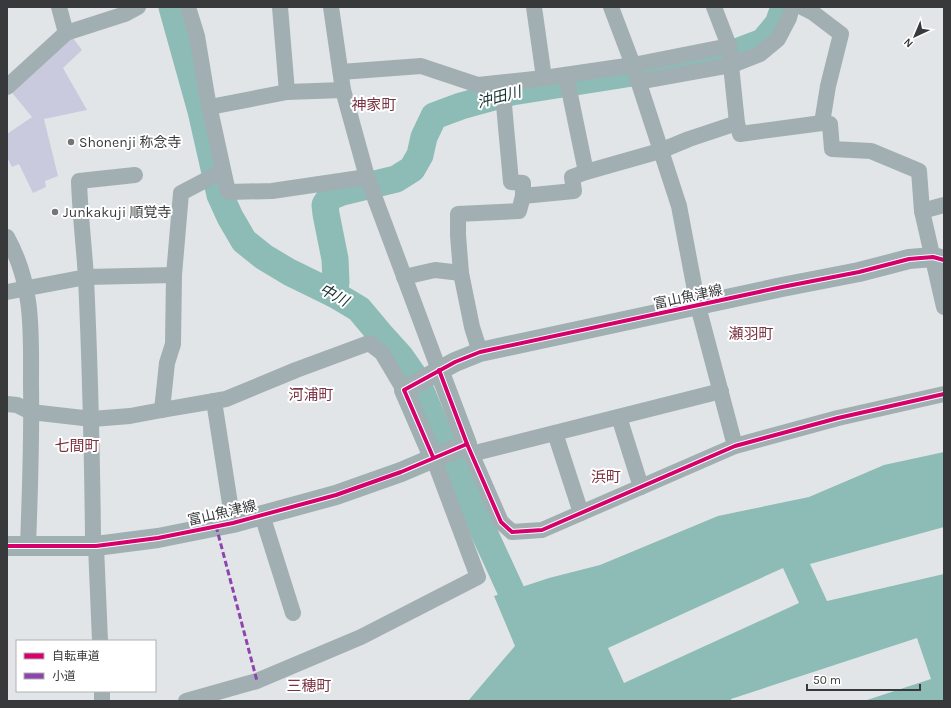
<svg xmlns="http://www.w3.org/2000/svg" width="951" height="708" viewBox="0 0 951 708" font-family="Karla,'Noto Sans JP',sans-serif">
  <rect width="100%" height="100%" fill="#e2e5e7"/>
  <path fill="#cacadf" d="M72 37 82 50 63 68 87 110 44 119 58 176 45 181 46 187 33 193 19 164 12 167 7 157V134L32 117 9 89Z"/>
  <path fill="#8dbbb6" d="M944 452V701H468L515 646 494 596 549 578 600 565 718 516 809 497 884 465Z"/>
  <g fill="#e2e5e7">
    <path d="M944 527V574L827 601 810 564Z"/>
    <path d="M783 568 799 603 624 683 608 648Z"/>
    <path d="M917 638 931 679 864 701H731V699Z"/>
  </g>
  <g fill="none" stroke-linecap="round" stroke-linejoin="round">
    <g stroke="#8dbbb6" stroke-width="27">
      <path d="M172 7 201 111 220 195 230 217 244 241 264 257 289 272 334 294 359 309 380 334 400 356 416 379 438 432 511 591"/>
      <path d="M334 294 336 282 335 259 326 214 325 205 330 197 342 192 396 179 412 169 420 155 424 137 434 116 461 106 512 92 645 71 726 56 763 42 778 24 784 7"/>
    </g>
    <g stroke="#a1afb2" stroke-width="16">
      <path d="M59 7 66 33 125 14 138 7"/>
      <path d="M188 7 197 36 207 96 228 192 272 191 367 177"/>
      <path d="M280 7 287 92 343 90"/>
      <path d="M331 7 343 90 367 177 439 370"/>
      <path d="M534 7 544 78"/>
      <path d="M611 7 633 65 679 206 698 306 735 446"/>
      <path d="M714 7 729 46 737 123 740 134 822 123"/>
      <path d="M802 7 812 12 841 34 828 86 822 123 830 124 832 149 871 151 919 171 922 211 944 307"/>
      <path d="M341 72 421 66 478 85 544 78 633 65 729 46"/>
      <path d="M566 75 586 172 660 151 689 139 737 123"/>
      <path d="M638 82 732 65 760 54 778 39 789 18 792 7"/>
      <path d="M7 87 66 33"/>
      <path d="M504 105 511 182 523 183V196"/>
      <path d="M210 107 287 92"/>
      <path d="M922 211 944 205"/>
      <path d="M7 237C34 286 31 332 31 385 32 439 30 492 28 546"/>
      <path d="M461 273 472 327 480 352"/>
      <path d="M404 277 435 270 461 273 458 235V214L519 211 523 196 574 191 572 177 586 172"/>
      <path d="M7 292 86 277 174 275"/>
      <path d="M214 401 233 523"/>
      <path d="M7 404 17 405 31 412 92 419 130 416 162 410 226 399 296 370 369 343 382 353 404 390"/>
      <path d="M162 410 167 363 173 344 174 275 181 193 223 171"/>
      <path d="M619 417 641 487"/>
      <path d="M555 433 581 513"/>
      <path d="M467 444 501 522 512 532 542 530 735 446 838 418 944 394"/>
      <path d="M471 454 721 391"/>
      <path d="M262 515 293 613"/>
      <path d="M100 641 96 546 93 536C92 450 90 364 86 278 84 245 80 214 79 181L135 175"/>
      <path d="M102 691V701"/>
      <path d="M186 701 257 681 361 637 478 577 433 457"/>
    </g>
    <g stroke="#a0afb1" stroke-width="20">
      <path d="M433 457 404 390 455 362 480 352 782 287 859 272 909 259 933 257 944 260"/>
      <path d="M7 546H96L158 538 233 523 336 495 401 472 467 444 439 370"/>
    </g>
    <path stroke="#8e44ad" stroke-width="3" stroke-dasharray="6 3" stroke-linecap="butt" d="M216 526 257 681"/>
    <g stroke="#fff" stroke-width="6">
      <g id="cycleway">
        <path d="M439 370 467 444 501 522 512 532 542 530 735 446 838 418 944 394"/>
        <path d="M433 457 404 390 455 362 480 352 782 287 859 272 909 259 933 257 944 260"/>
        <path d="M7 546H96L158 538 233 523 336 495 401 472 467 444"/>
      </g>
    </g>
    <use href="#cycleway" stroke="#d6006c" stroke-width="4"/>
  </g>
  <g fill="#737577" stroke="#fff" stroke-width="1.5">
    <circle cx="71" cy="142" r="4"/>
    <circle cx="55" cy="212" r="4"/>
  </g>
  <g text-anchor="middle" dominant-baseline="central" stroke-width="4" stroke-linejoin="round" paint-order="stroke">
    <g font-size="14" fill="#37393a" stroke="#fff" text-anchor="start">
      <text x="79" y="142">Shonenji 称念寺</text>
      <text x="63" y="212">Junkakuji 順覚寺</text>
    </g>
    <g font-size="14" fill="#37393a" stroke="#fff">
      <text transform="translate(688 297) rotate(-12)">富山魚津線</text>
      <text transform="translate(222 513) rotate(-13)">富山魚津線</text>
    </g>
    <g font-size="15" font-style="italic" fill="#12322f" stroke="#fff">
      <text transform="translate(499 97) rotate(-15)">沖田川</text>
      <text transform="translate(334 295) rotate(28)">中川</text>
    </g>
    <g font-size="15" fill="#7b3444" stroke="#fff">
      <text x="374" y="105">神家町</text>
      <text x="751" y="334">瀬羽町</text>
      <text x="311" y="395">河浦町</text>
      <text x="77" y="446">七間町</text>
      <text x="606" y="477">浜町</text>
      <text x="309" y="686">三穂町</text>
    </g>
  </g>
  <rect width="951" height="708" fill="none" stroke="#37393a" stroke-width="16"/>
  <rect x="16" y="640" width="140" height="52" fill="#ffffff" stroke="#afb0b0"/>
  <rect x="24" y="653" width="20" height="6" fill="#d6006c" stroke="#afb0b0"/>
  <text x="52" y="660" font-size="12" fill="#37393a">自転車道</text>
  <rect x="24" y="673" width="20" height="6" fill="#8e44ad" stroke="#afb0b0"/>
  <text x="52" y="680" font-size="12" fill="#37393a">小道</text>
  <g transform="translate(915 36) rotate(224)" stroke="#ffffff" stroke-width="3" paint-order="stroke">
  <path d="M0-3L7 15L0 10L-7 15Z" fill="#37393a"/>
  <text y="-6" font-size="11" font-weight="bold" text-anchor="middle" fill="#37393a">N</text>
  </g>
  <path d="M807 684v6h113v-6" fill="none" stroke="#37393a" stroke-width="2"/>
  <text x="813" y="684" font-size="12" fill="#37393a" stroke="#ffffff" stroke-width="3" paint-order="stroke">50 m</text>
</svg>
